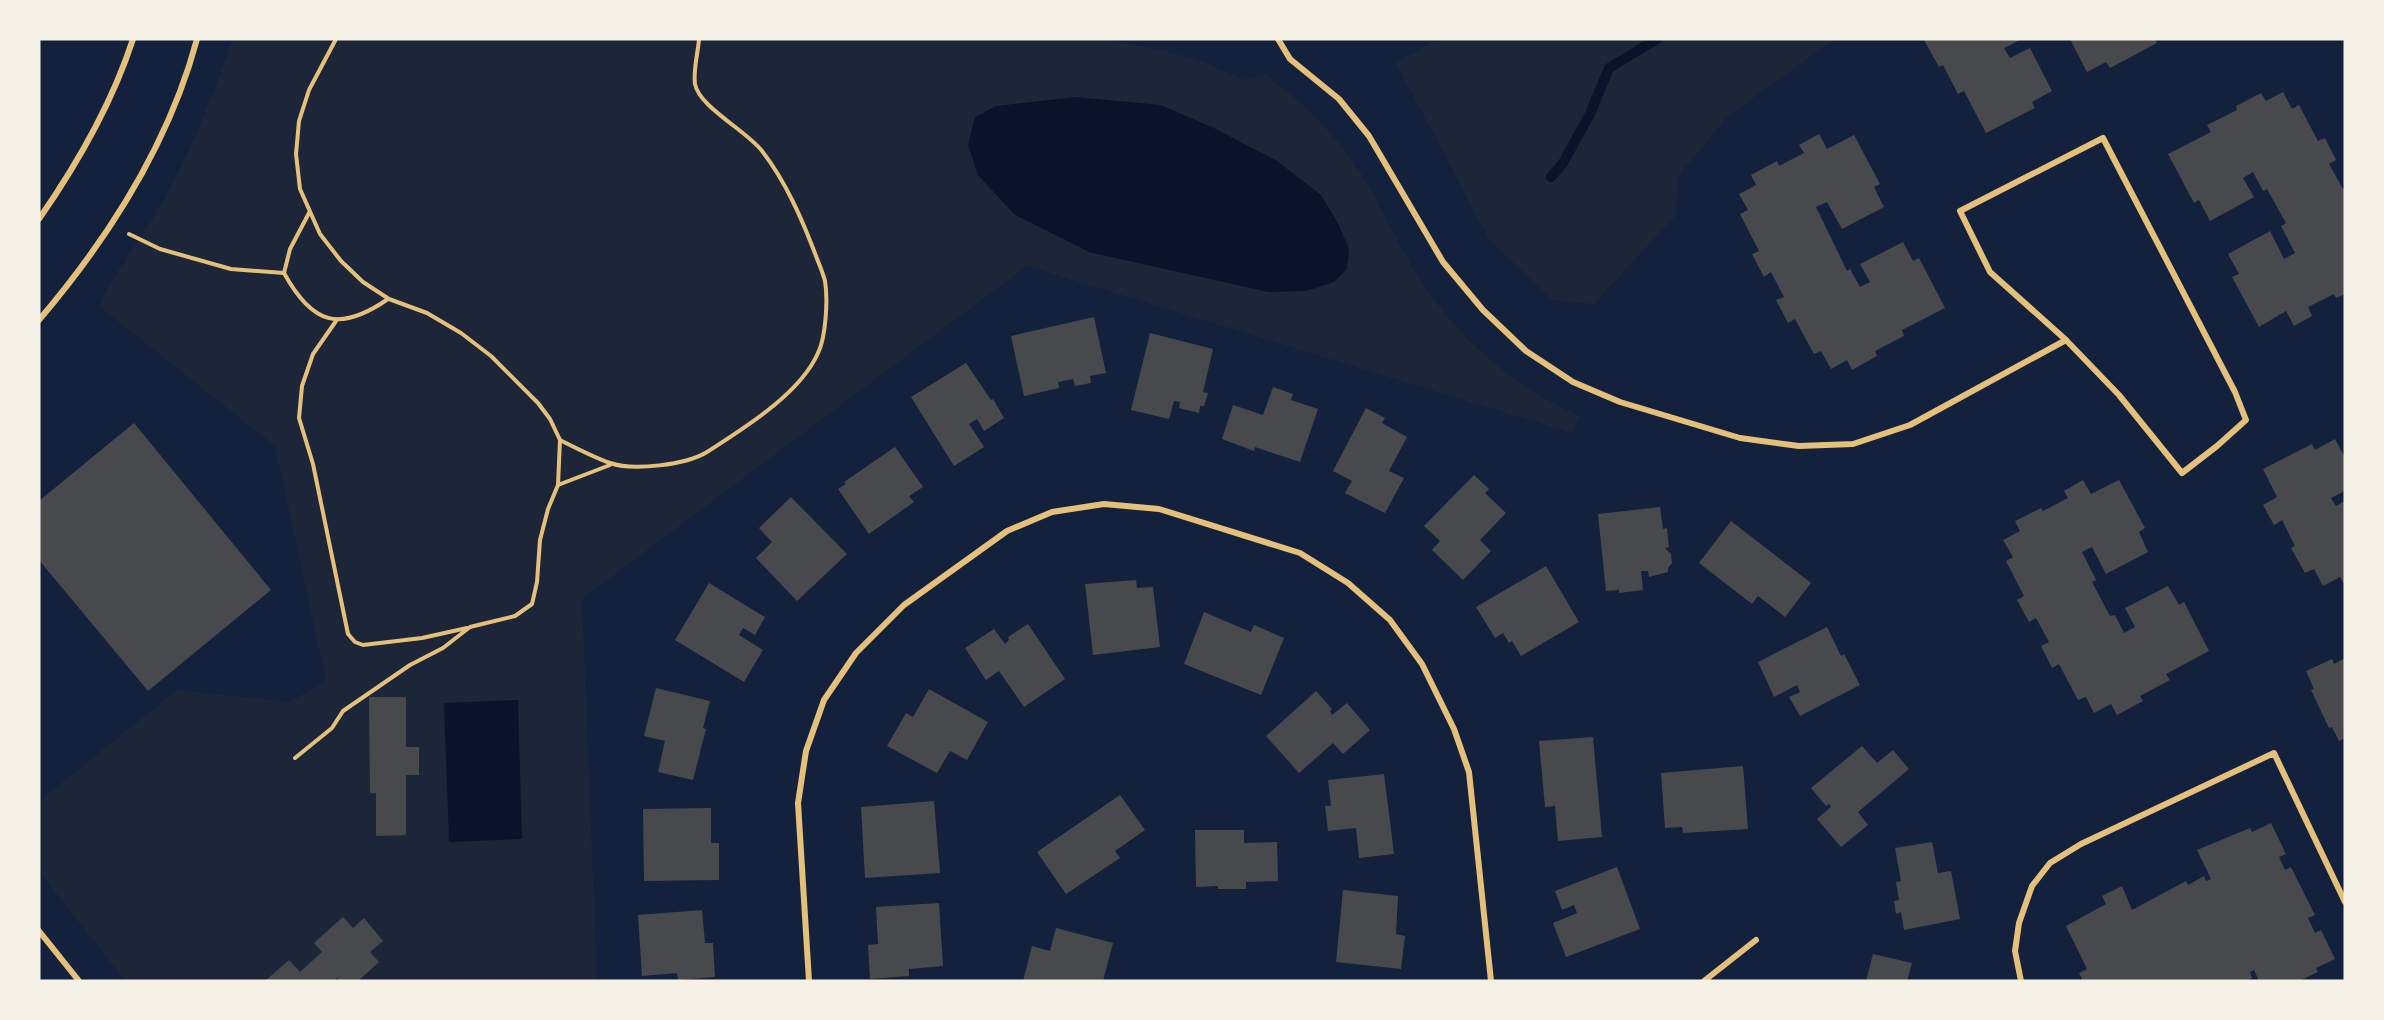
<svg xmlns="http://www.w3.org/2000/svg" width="2384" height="1020" viewBox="0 0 2384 1020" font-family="'Source Serif 4',serif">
  <rect width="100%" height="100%" fill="#14213d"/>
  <g fill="#1d2539">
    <path d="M233 39H1100L1166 51 1206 63 1244 80 1264 74C1303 101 1336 135 1362 175 1384 209 1399 248 1422 282 1461 342 1514 386 1579 416L1572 433 1027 266 582 599 597 981H125L39 871V801L177 690 290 702 326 680 275 446 99 306C117 266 146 234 166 196 193 145 214 93 233 39Z"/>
    <path d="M1437 39H1835L1728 116 1678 176 1676 215 1594 304 1552 300 1489 239 1396 63Z"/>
  </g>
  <g fill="#0b132b">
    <path d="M1076 97 1161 105 1216 129 1277 161 1321 195 1338 223 1349 249 1347 269 1334 282 1306 291 1269 292 1089 252 1015 215 978 175 968 145 975 117 996 106Z"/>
    <path d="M518 700 522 839 449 842 444 703Z"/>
  </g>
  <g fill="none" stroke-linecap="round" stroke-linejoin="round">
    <path stroke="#0b132b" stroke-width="10" d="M1551 177 1563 163 1590 114 1609 68 1657 39"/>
  </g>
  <g fill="#48494c">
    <path d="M1926 39H2022L2004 48 2010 58 2030 48 2052 91 2032 102 2035 108 1986 133 1964 91 1958 94 1943 65 1939 67 1924 40Z"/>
    <path d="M2070 39H2155L2157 43 2110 68 2106 62 2087 72Z"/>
    <path d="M2283 92 2292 109 2299 105 2318 141 2325 138 2336 160 2329 164 2343 189 2345 187V294L2336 298 2334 294 2308 307 2312 316 2294 326 2286 311 2259 327 2232 277 2239 274 2228 254 2270 231 2284 259 2295 253 2281 226 2286 223 2267 189 2263 191 2253 172 2243 178 2254 197 2210 221 2199 200 2194 203 2168 154 2211 132 2207 125 2237 110 2236 106 2261 93 2266 101Z"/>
    <path d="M1819 134 1827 149 1854 135 1880 184 1874 187 1884 207 1842 229 1827 202 1816 207 1847 271 1850 269 1860 287 1870 282 1860 264 1903 242 1913 261 1919 258 1945 308 1902 330 1904 336 1875 351 1877 356 1852 370 1847 360 1831 369 1821 351 1814 354 1795 319 1788 323 1776 300 1784 297 1771 272 1764 277 1752 254 1759 251 1740 214 1748 210 1739 194 1756 185 1751 175 1777 161 1779 166 1804 153 1799 145Z"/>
    <path d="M1094 317 1106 373 1090 376 1091 383 1075 386 1073 379 1058 382 1059 388 1024 396 1011 336Z"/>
    <path d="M1150 333 1213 349 1203 392 1208 393 1204 406H1200L1199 413 1179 408 1180 402 1174 401 1169 419 1131 410Z"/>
    <path d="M966 363 991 400 993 399 1004 418 984 431 977 419 969 424 984 447 954 466 911 397Z"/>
    <path d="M1273 387 1293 394 1291 400 1318 409 1300 462 1255 447 1254 451 1222 439 1233 405 1263 415Z"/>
    <path d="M1366 408 1385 418 1382 423 1407 437 1389 471 1404 478 1385 513 1345 493 1352 481 1333 471Z"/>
    <path d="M134 423 271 590 148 691 39 560V501Z"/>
    <path d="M2335 439 2345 458V491L2331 498 2336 506 2345 501V586L2340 577 2323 586 2314 569 2305 573 2291 548 2295 546 2282 520 2274 525 2263 505 2277 497 2263 469 2312 444 2315 450Z"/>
    <path d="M895 447 923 487 909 496 914 502 869 534 838 489 846 484 844 482Z"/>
    <path d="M1474 475 1489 489 1485 493 1506 513 1480 540 1491 551 1463 580 1432 550 1440 541 1424 526Z"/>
    <path d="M2083 480 2091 494 2119 480 2145 528 2139 532 2148 552 2106 574 2092 547 2082 552 2096 580 2092 582 2110 616 2115 615 2124 633 2135 627 2125 608 2168 586 2179 605 2184 602 2209 651 2166 674 2170 680 2140 696 2143 701 2117 715 2111 704 2094 713 2086 697 2078 700 2059 664 2052 668 2041 646 2049 642 2036 618 2029 622 2017 600 2024 596 2006 561 2013 557 2003 540 2020 531 2015 521 2041 508 2043 511 2068 498 2064 491Z"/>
    <path d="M791 497 847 554 797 601 756 558 772 542 759 528Z"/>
    <path d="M1660 507 1663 529 1667 528 1669 547 1665 548 1671 554 1672 563 1668 568V572L1649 577 1648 571H1641L1643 590 1619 593V590L1606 591 1598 514Z"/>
    <path d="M1731 521 1811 583 1785 617 1758 596 1752 604 1699 563Z"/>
    <path d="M1546 566 1579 622 1521 656 1512 641 1509 643 1503 633 1495 638 1476 607Z"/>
    <path d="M1136 580 1137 588 1153 587 1160 647 1093 655 1085 584Z"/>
    <path d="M709 583 765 617 755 635 743 628 739 635 763 650 744 682 675 640Z"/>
    <path d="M1204 612 1251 632 1254 625 1284 638 1261 695 1184 664Z"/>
    <path d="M1028 624 1065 679 1024 707 999 671 986 680 965 648 994 629 1005 644 1009 640 1008 637Z"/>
    <path d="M1827 627 1841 656 1844 654 1860 685 1800 716 1789 697 1800 692 1797 685 1774 697 1758 662Z"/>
    <path d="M2345 658V738L2339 741 2332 727 2329 728 2311 690 2314 689 2306 671 2332 659 2334 664Z"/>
    <path d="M656 688 710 701 703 728 706 729 693 780 658 772 665 741 644 736Z"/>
    <path d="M929 689 988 722 967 760 950 751 937 773 887 746 906 713 913 717Z"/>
    <path d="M1316 691 1332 709 1330 711 1332 715 1347 703 1370 730 1343 754 1333 743 1299 773 1266 736Z"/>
    <path d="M369 697H406V747H419V775H406V835L376 836V793H370Z"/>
    <path d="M1593 737 1602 837 1558 841 1555 806 1545 807 1539 741Z"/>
    <path d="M1862 746 1877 763 1893 750 1909 769 1858 812 1868 825 1841 847 1817 819 1831 807 1829 804 1826 806 1811 788Z"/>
    <path d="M1743 766 1748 829 1683 833 1682 827 1665 828 1661 773Z"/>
    <path d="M1384 774 1394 854 1359 858 1356 828 1328 831 1325 806H1331L1328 780Z"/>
    <path d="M1120 795 1145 830 1115 851 1120 858 1066 894 1037 852Z"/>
    <path d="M934 801 940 873 865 878 861 807Z"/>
    <path d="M711 808V843H719V880L644 881 643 809Z"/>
    <path d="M2271 823 2286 854 2279 857 2285 870 2291 867 2315 915 2308 918 2315 933 2321 930 2335 959 2316 968 2318 972 2299 981H2259L2254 970 2250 972 2252 978 2246 981H2083L2079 973 2087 969 2066 926 2106 904 2102 896 2122 886 2132 910 2186 881 2188 885 2204 876 2206 881 2211 879 2197 850 2250 828 2252 832Z"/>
    <path d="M1195 830H1244V843L1277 842 1278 881 1246 882V889H1218V886L1196 887Z"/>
    <path d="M1932 842 1938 873 1951 871 1960 919 1904 930 1901 912 1896 914 1894 901 1899 900 1896 882 1901 881 1895 848Z"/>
    <path d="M1617 867 1640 929 1566 957 1553 923 1577 913 1574 905 1562 910 1555 891Z"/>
    <path d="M1343 890 1398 896 1396 934 1405 936 1401 969 1336 962Z"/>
    <path d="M939 903 943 966 909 969V976L870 979 868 945 878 944 876 907Z"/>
    <path d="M702 910 705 943H713L715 977 678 980 677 973 642 976 638 915Z"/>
    <path d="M343 917 353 928 364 918 383 941 370 952 379 962 358 981H340L337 978 334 981H265L289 960 300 972 322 952 314 943Z"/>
    <path d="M1056 928 1113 943 1103 981H1023L1032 946 1050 951Z"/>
    <path d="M1873 954 1912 963 1907 981H1866Z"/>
  </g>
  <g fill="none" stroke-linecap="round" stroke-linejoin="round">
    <g stroke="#e5c07b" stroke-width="4">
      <path d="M309 213 290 249 284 273C312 324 339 333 388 299"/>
      <path d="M129 234 160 249 231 269 284 273"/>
      <path d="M336 321 313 354 302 386 299 418 313 464 348 634 355 642 363 645 422 638 467 628"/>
      <path d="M560 440C576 448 593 457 610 463 633 471 686 465 707 452 744 428 800 394 818 353 826 337 828 299 825 281 823 273 819 264 816 256 802 219 786 182 762 151 747 131 699 107 695 84 693 70 698 53 699 39"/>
      <path d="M558 485 610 465"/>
      <path d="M295 758 332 728 343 711 410 665 443 648 470 627 515 616 532 604 537 582 540 540 548 509 558 485 560 440 550 419 538 403 491 356 461 333 427 313 389 299 363 282 341 261 320 234 300 189 296 154 299 121 309 90 336 39"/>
    </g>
    <g stroke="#e5c07b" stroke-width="6">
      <path d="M1278 39 1290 59 1339 99 1369 136 1443 262 1483 310 1526 351 1573 382 1620 402 1740 438 1799 446 1853 444 1910 425 2066 340"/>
      <path d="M2103 138 2235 392 2246 420 2217 446 2182 473 2119 395 2066 340 1990 272 1960 211Z"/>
      <path d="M39 219C78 163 112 104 133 39"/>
      <path d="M39 320C108 239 169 144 197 39"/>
      <path d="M39 931 79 981"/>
      <path d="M809 981 798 803 806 751 824 700 856 653 904 605 1007 531 1052 512 1104 504 1159 509 1300 553 1348 583 1390 620 1422 664 1454 729 1469 772 1491 981"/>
      <path d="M1704 981 1756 940"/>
      <path d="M2021 981 2015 951 2019 923 2032 886 2050 863 2081 844 2274 753 2345 902"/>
    </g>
  </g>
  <rect width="2384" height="1020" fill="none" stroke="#f6f1e7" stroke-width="81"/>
</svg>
